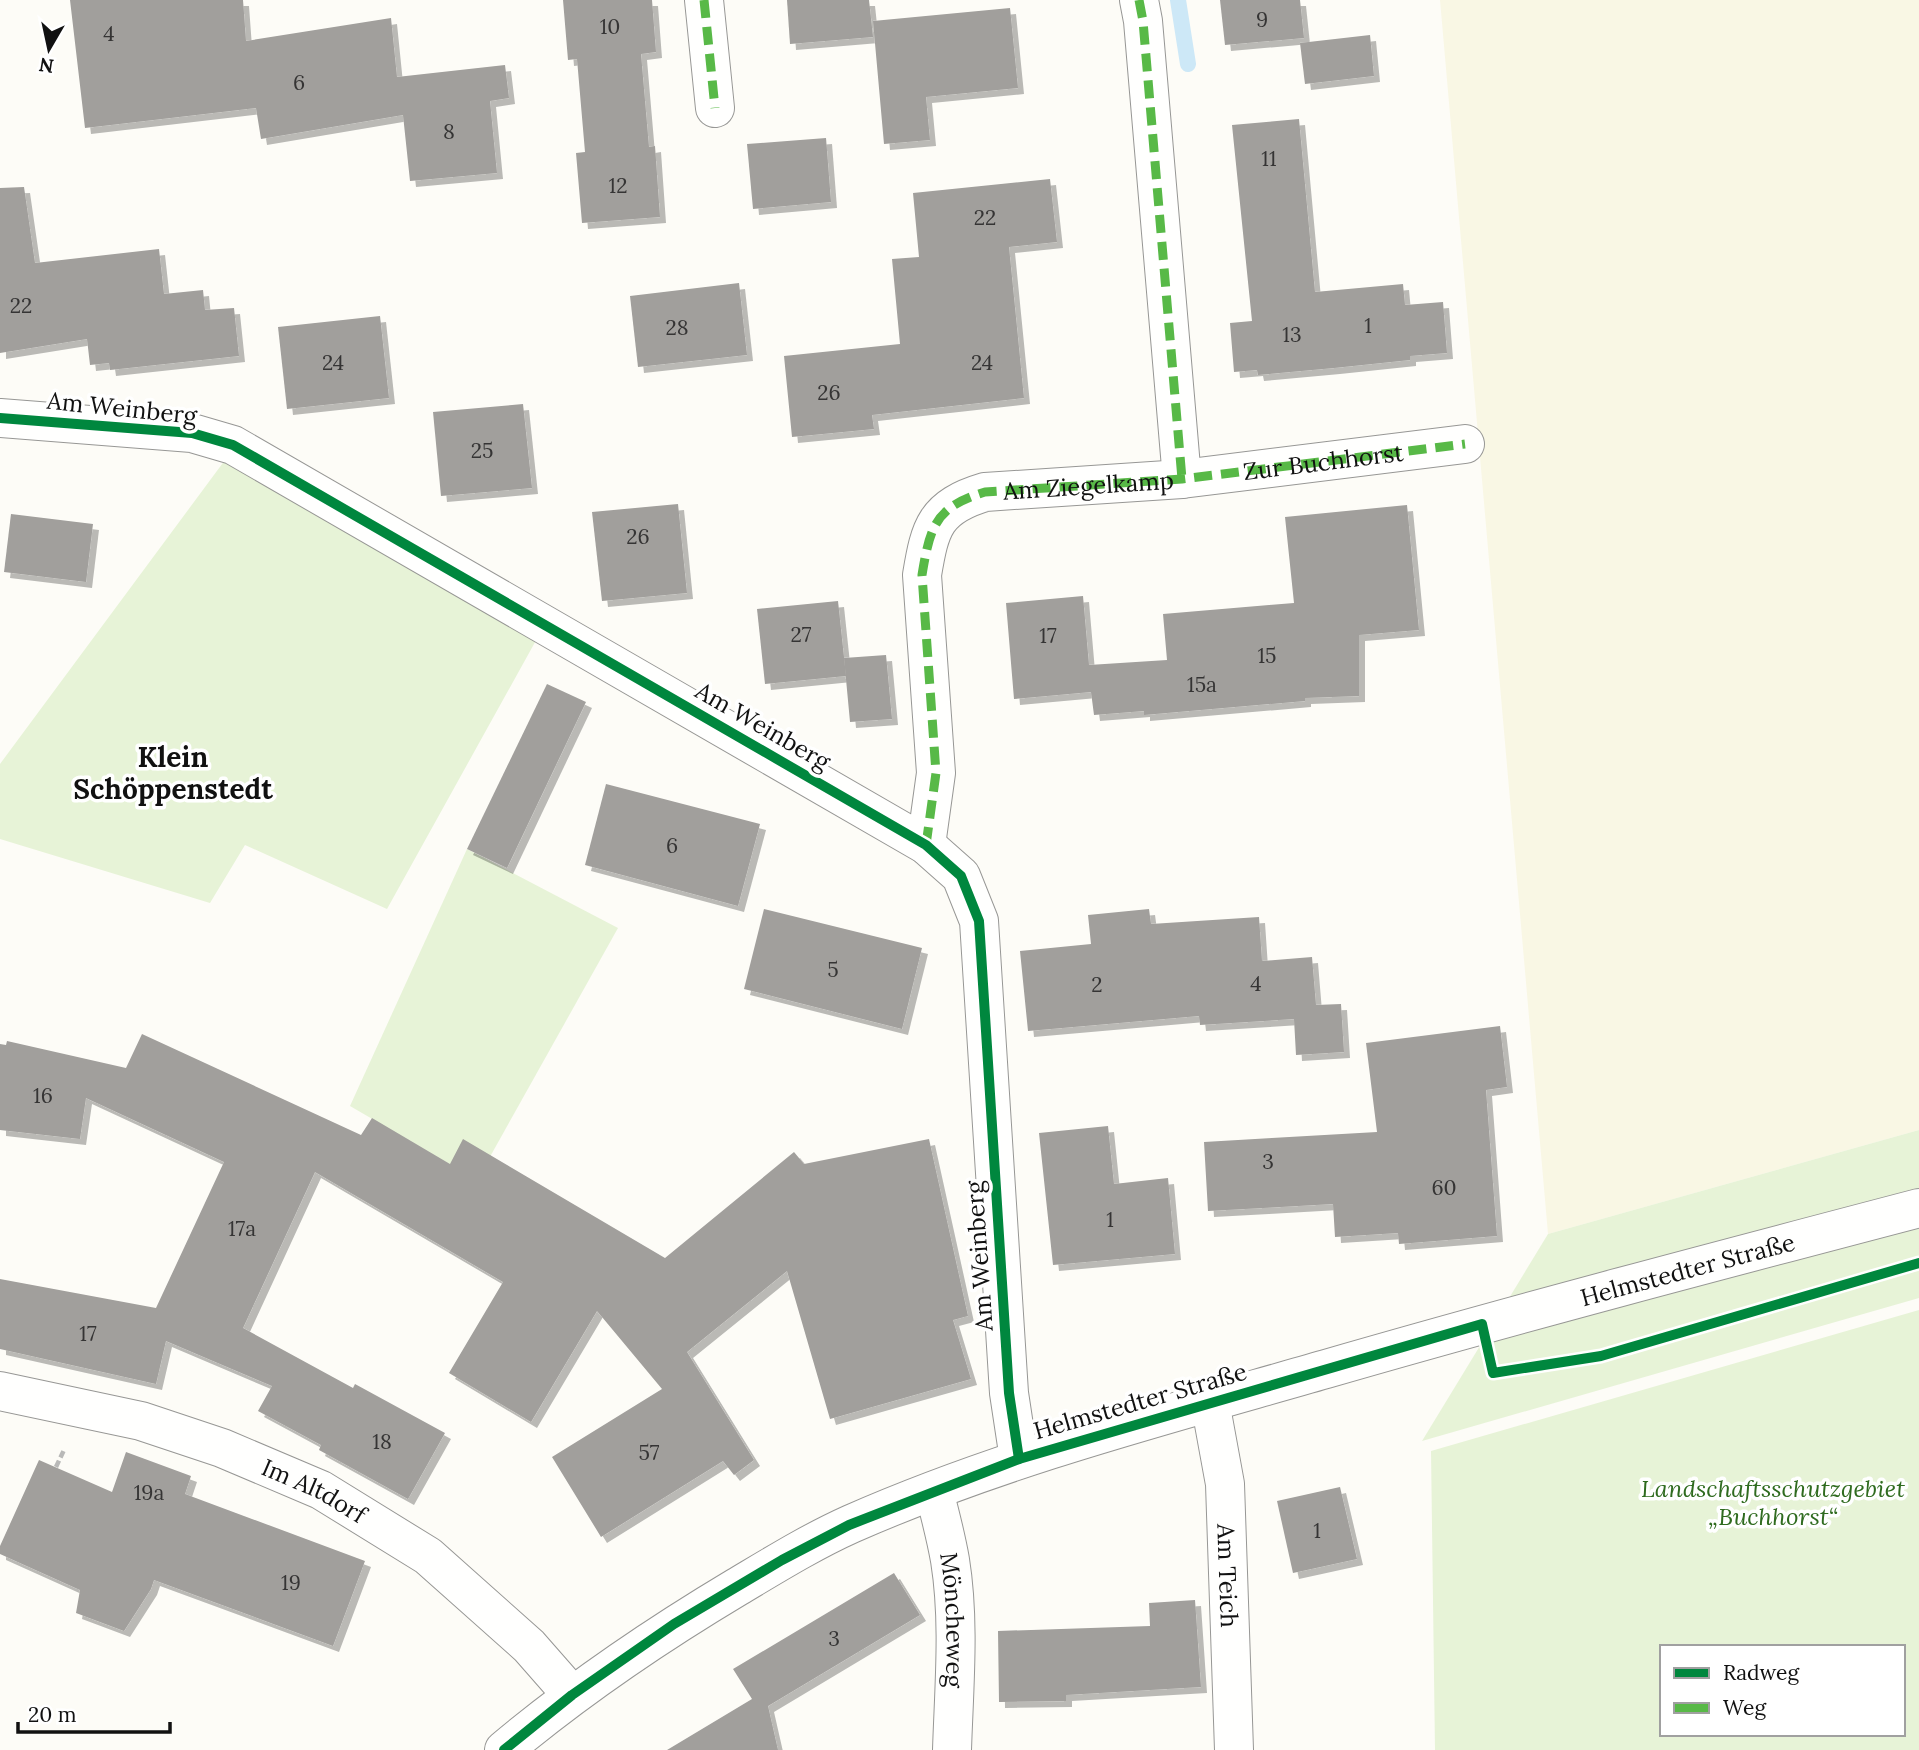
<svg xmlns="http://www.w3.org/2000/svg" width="1919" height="1750" viewBox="0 0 1919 1750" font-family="Lora,serif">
  <defs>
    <filter id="shadow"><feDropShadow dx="6" dy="6" stdDeviation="0" flood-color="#0004"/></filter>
  </defs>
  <rect width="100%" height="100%" fill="#fdfcf7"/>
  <path fill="#f9f7e4" d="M1440 0H1919V1130L1548 1234Z"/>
  <g fill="#e7f3d7" fill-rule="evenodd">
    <path d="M228 456 539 635 387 909 245 845 210 903 0 839V764Z"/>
    <path d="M467 849 618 928 477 1180 350 1106Z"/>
    <path d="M1919 1130V1298L1422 1441 1548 1234Z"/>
    <path d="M1919 1310V1750H1435L1431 1451ZM1662 1647H1903V1734H1662Z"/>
  </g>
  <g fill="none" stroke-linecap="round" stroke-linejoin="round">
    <path stroke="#cde8f7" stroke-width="16" d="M1178 0 1188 64"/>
  </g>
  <g fill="#a19f9c" filter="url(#shadow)">
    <path d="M70 0H243L246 41 391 18 397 77 505 65 509 98 490 101 497 173 410 181 403 115 261 139 256 108 85 128Z"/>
    <path d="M563 0H652L656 52 641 54 649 147 655 146 660 217 582 223 576 153 585 152 577 59 568 60Z"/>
    <path d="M787 0H869L873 37 790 44Z"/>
    <path d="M1220 0H1300L1304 38 1225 45Z"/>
    <path d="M1010 8 1018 88 926 97 930 140 884 144 873 21Z"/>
    <path d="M1370 35 1374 76 1305 84 1300 43Z"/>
    <path d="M1299 119 1315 292 1403 284 1405 305 1443 302 1447 353 1410 356V360L1334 368 1258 375 1257 370 1234 372 1230 323 1252 321 1232 125Z"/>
    <path d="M826 138 831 202 753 209 747 144Z"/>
    <path d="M1050 179 1057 242 1009 247 1024 398 872 415 874 429 792 437 784 356 900 344 892 259 919 257 913 193Z"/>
    <path d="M24 187 35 263 159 249 164 294 203 290 205 310 234 308 239 356 110 370 109 363 90 365 87 339 0 353V188Z"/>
    <path d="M739 283 747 355 638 367 630 296Z"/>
    <path d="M380 316 389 398 287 409 278 327Z"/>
    <path d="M523 404 532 488 441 496 433 412Z"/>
    <path d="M678 504 687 593 602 601 592 512Z"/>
    <path d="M1407 505 1419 630 1359 635V696L1305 698V701L1144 715V711L1094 715 1091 692 1014 699 1006 603 1083 596 1089 665 1167 660 1163 614 1294 603 1285 517Z"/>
    <path d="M11 514 93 524 86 582 4 572Z"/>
    <path d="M838 601 846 676 765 684 757 609Z"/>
    <path d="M886 655 892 719 850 722 844 658Z"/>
    <path d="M547 684 586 702 507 868 467 849Z"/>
    <path d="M606 784 760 824 738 906 585 865Z"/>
    <path d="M764 909 922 948 902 1029 744 989Z"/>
    <path d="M1149 909 1151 924 1259 917 1262 961 1312 957 1316 1005 1341 1004 1344 1052 1296 1055 1294 1019 1200 1025 1199 1016 1028 1031 1020 951 1091 944 1088 915Z"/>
    <path d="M1500 1026 1507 1087 1486 1090 1497 1236 1399 1244 1398 1233 1335 1237 1333 1204 1208 1211 1204 1142 1377 1132 1366 1043Z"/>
    <path d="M142 1034 361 1135 372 1118 450 1164 463 1139 665 1258 794 1152 804 1164 929 1139 968 1316 953 1320 971 1379 830 1419 787 1271 687 1352 754 1460 734 1475 723 1461 601 1537 552 1457 662 1389 597 1311 531 1422 449 1373 503 1282 315 1172 243 1328 353 1388 355 1384 445 1433 408 1499 319 1450 321 1445 258 1411 272 1386 166 1341 156 1384 0 1349V1279L156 1308 224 1162 86 1098 80 1139 0 1130V1044L6 1045 7 1041 126 1068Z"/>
    <path d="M1108 1126 1114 1184 1168 1178 1175 1254 1053 1265 1039 1133Z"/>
    <path d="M126 1452 191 1476 185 1494 365 1561 333 1646 154 1580 151 1589 124 1631 76 1613 80 1590 0 1554V1546L39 1460 112 1492Z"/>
    <path d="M1340 1487 1357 1559 1293 1573 1277 1501Z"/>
    <path d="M894 1573 920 1615 768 1706 778 1750H667L752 1699 733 1669Z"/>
    <path d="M1195 1600 1201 1687 1066 1695V1701L999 1702 998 1631 1150 1626 1149 1603Z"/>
  </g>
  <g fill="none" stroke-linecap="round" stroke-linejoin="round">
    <g stroke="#979795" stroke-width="40">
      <g id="minor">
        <path d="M704 0 715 108"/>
        <path d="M1139 0 1143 21 1182 479"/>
        <path d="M0 418 192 433 233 445 926 845 961 876 979 921 1009 1393 1019 1459"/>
        <path id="s1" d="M926 845 936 773 922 575C930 527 935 507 985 492L1182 479 1465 444"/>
        <path id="s2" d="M0 1391 141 1421 222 1448 321 1490 428 1556 529 1646 572 1695"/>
        <path id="s3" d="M1210 1402 1225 1484 1234 1750"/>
        <path id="s4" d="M934 1491C940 1514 946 1537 950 1560 960 1622 954 1687 952 1750"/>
        <path id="s5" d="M504 1750C577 1689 655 1636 737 1587 774 1565 811 1542 851 1524 1003 1457 1166 1415 1326 1369 1523 1312 1721 1260 1919 1208"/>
      </g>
    </g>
    <path stroke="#b9b9b8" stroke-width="4.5" stroke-dasharray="7 3.5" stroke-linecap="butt" d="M56 1467 64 1450"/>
    <use href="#minor" stroke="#fffffe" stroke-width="38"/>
    <g stroke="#58b947" stroke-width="9" stroke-dasharray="18 9" stroke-linecap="butt">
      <path d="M704 0 715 108"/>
      <path d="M1139 0 1143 21 1182 479"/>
      <path d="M926 845 936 773 922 575C930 527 935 507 985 492L1182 479 1465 444"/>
    </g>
    <g stroke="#fff" stroke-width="15">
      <g id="cycleway">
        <path d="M0 418 192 433 233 445 926 845 961 876 979 921 1009 1393 1019 1459"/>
        <path d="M504 1750 572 1695 674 1624 782 1560 849 1525 1019 1459 1482 1324 1493 1373 1601 1356 1919 1263"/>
      </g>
    </g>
    <use href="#cycleway" stroke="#00873e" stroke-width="10"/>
  </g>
  <g text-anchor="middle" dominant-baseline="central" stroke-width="7" stroke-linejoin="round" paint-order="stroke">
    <g font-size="21" fill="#353434">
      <text x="1262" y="19">9</text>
      <text x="610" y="26">10</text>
      <text x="109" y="33">4</text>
      <text x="299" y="82">6</text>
      <text x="449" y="131">8</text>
      <text x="1269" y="158">11</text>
      <text x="618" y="185">12</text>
      <text x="985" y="217">22</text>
      <text x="21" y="305">22</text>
      <text x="1368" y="325">1</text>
      <text x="677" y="327">28</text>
      <text x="1292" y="334">13</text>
      <text x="333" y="362">24</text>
      <text x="982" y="362">24</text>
      <text x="829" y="392">26</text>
      <text x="482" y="450">25</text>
      <text x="638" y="536">26</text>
      <text x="801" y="634">27</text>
      <text x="1048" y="635">17</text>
      <text x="1267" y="655">15</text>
      <text x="1202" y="684">15a</text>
      <text x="672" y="845">6</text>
      <text x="833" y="969">5</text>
      <text x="1256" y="983">4</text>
      <text x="1097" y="984">2</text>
      <text x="43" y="1095">16</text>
      <text x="1268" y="1161">3</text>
      <text x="1444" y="1187">60</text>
      <text x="1110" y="1219">1</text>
      <text x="242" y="1228">17a</text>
      <text x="88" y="1333">17</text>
      <text x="382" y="1441">18</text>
      <text x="649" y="1452">57</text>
      <text x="149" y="1492">19a</text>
      <text x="1317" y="1530">1</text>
      <text x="291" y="1582">19</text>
      <text x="834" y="1638">3</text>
    </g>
    <g font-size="24" fill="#111" stroke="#fff">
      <text transform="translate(122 408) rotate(6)">Am Weinberg</text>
      <text stroke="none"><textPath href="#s1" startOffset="724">Zur Buchhorst</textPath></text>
      <text stroke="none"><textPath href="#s1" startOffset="488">Am Ziegelkamp</textPath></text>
      <text transform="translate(763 726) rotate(30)">Am Weinberg</text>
      <text transform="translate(979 1256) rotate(-94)">Am Weinberg</text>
      <text stroke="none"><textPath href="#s5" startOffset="1290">Helmstedter Straße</textPath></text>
      <text transform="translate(1140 1401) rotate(-16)">Helmstedter Straße</text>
      <text stroke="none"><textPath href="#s2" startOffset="331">Im Altdorf</textPath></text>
      <text stroke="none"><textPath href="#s3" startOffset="175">Am Teich</textPath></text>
      <text stroke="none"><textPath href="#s4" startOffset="131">Möncheweg</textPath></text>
    </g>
    <g font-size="24" font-style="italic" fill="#2f6b1f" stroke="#fff">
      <text x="1773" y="1488">Landschaftsschutzgebiet<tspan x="1773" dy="28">„Buchhorst“</tspan></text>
    </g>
    <g font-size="28" font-weight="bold" fill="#111" stroke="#fff">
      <text x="173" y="757">Klein<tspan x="173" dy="32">Schöppenstedt</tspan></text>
    </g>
  </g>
  <rect x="1660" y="1645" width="245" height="91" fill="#ffffff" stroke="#a0a0a0" stroke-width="2"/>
  <rect x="1674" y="1668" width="35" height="10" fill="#00873e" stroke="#a0a0a0" stroke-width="2"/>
  <text x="1723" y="1680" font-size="21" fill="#111111">Radweg</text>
  <rect x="1674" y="1703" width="35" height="10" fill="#58b947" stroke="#a0a0a0" stroke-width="2"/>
  <text x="1723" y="1715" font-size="21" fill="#111111">Weg</text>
  <g transform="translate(49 49) rotate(189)" stroke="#ffffff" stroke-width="5" paint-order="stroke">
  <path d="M0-5L12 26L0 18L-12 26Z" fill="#111111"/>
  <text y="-10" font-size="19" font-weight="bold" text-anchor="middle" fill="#111111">N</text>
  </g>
  <path d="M18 1722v10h152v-10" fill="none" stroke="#111111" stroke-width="3.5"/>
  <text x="28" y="1722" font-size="21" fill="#111111" stroke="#ffffff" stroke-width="5" paint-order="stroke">20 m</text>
</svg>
